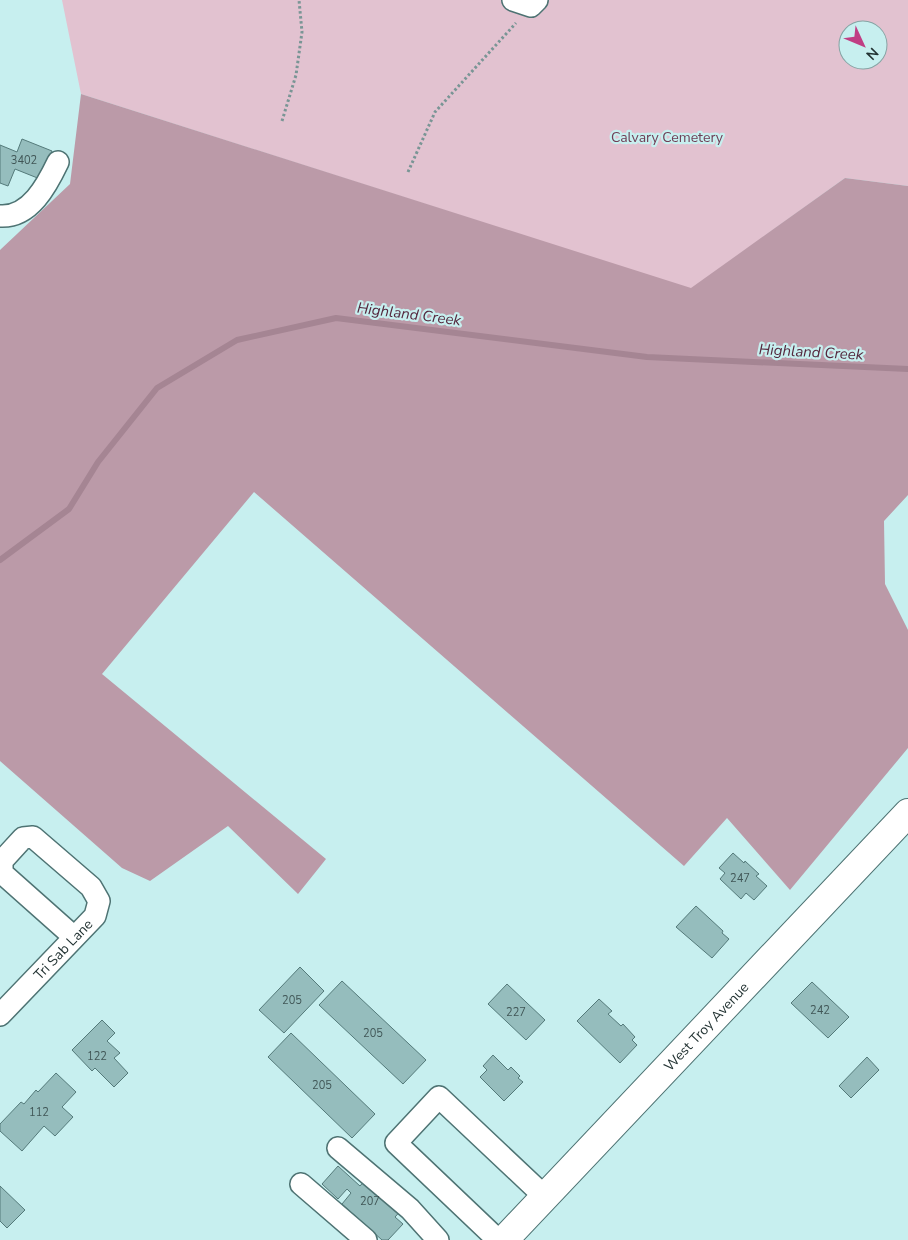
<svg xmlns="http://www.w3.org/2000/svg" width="908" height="1240" viewBox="0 0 908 1240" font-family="'Nunito Sans',sans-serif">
  <rect width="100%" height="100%" fill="#c7efef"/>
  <path fill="#e2c2d0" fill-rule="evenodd" d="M62 0H908V186L845 178 691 289 81 94ZM848 30H878V60H848Z"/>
  <path fill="#bb9aa8" d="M81 94 691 288 845 178 908 186V495L884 521 885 584 908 630V748L790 890 727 818 684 866 254 492 102 674 326 859 298 894 228 826 150 881 122 868 0 761V250L70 184Z"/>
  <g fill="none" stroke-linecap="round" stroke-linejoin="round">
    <path stroke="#a58593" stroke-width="6" d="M0 560 69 509 98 462 157 388 237 340 336 318 647 357 908 369"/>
  </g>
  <g fill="#95bdbd" stroke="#547a7a">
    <path d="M22 139 52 151 40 179 15 169 8 186 0 183V145L17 152Z"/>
    <path d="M733 853 744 863 745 861 759 874 756 876 767 886 754 900 746 893 741 899 720 879 725 873 719 868Z"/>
    <path d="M696 906 723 931 722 933 729 939 712 958 676 927Z"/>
    <path d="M300 967 324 991 284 1033 259 1010Z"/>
    <path d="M342 981 426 1060 403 1084 319 1005Z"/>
    <path d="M812 982 849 1017 828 1038 791 1003Z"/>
    <path d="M507 984 545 1020 526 1040 488 1004Z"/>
    <path d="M599 999 612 1011 608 1014 621 1026 623 1024 635 1037 632 1040 637 1045 620 1063 577 1021Z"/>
    <path d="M102 1020 115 1033 107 1041 120 1053 114 1058 128 1073 114 1087 95 1068 92 1071 72 1050Z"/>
    <path d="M291 1033 375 1114 352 1138 268 1057Z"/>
    <path d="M493 1055 508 1070 511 1067 520 1076 518 1078 523 1082 504 1101 480 1077 487 1070 483 1066Z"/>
    <path d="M867 1057 879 1070 851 1098 839 1086Z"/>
    <path d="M56 1073 76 1092 62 1107 73 1117 55 1136 44 1126 22 1151 0 1131V1124L21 1102 24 1104 36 1090 38 1092Z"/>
    <path d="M338 1166 360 1186 366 1179 403 1208 395 1217 403 1224 388 1240H382L342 1204 351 1193 347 1189 338 1199 322 1184Z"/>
    <path d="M0 1186 25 1210 7 1228 0 1221Z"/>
  </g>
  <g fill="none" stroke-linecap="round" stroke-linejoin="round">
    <g stroke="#4e7373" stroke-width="24">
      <g id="minor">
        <path d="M513 0 531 6 537 0"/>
        <path d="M0 216C30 218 47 185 58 162"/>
        <path id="s1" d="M0 1015 95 916 99 901 91 887 33 837 23 838 2 861V873L74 937"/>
        <path d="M338 1148 410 1209 438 1240"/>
        <path d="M301 1184 366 1240"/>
        <path d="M498 1240 396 1143 439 1097 545 1197"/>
      </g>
    </g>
    <g stroke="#4e7373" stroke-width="30">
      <g id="major">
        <path id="s2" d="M504 1240 908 813"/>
      </g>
    </g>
    <g stroke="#799595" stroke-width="3" stroke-dasharray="2.5 2.5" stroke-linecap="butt">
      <path d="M282 121 296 75 302 32 299 0"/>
      <path d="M408 172 435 112 516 23"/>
    </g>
    <use href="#minor" stroke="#fff" stroke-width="21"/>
    <use href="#major" stroke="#fff" stroke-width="28"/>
  </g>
  <g text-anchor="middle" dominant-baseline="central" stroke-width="4.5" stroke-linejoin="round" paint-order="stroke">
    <g font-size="11" fill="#405656">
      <text x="24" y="160">3402</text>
      <text x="740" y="878">247</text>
      <text x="292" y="1000">205</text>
      <text x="820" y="1010">242</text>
      <text x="516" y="1012">227</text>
      <text x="373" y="1033">205</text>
      <text x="97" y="1056">122</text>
      <text x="322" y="1085">205</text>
      <text x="39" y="1112">112</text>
      <text x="370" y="1201">207</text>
    </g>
    <g font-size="14" fill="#6e3e55" stroke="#c7efef">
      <text x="667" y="137">Calvary Cemetery</text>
    </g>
    <g font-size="14" fill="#233333" stroke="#c7efef">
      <text stroke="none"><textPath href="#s1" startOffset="91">Tri Sab Lane</textPath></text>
      <text stroke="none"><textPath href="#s2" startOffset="294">West Troy Avenue</textPath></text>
    </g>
    <g font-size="15" font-style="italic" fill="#54273d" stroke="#c7efef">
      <text transform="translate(409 314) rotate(7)">Highland Creek</text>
      <text transform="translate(811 352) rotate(3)">Highland Creek</text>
    </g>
  </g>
  <g transform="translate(863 45) rotate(134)"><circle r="24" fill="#c7efef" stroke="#85a4a4"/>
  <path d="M0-4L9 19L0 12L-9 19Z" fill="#c03e84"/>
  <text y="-8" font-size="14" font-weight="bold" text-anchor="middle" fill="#233333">N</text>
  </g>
</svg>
